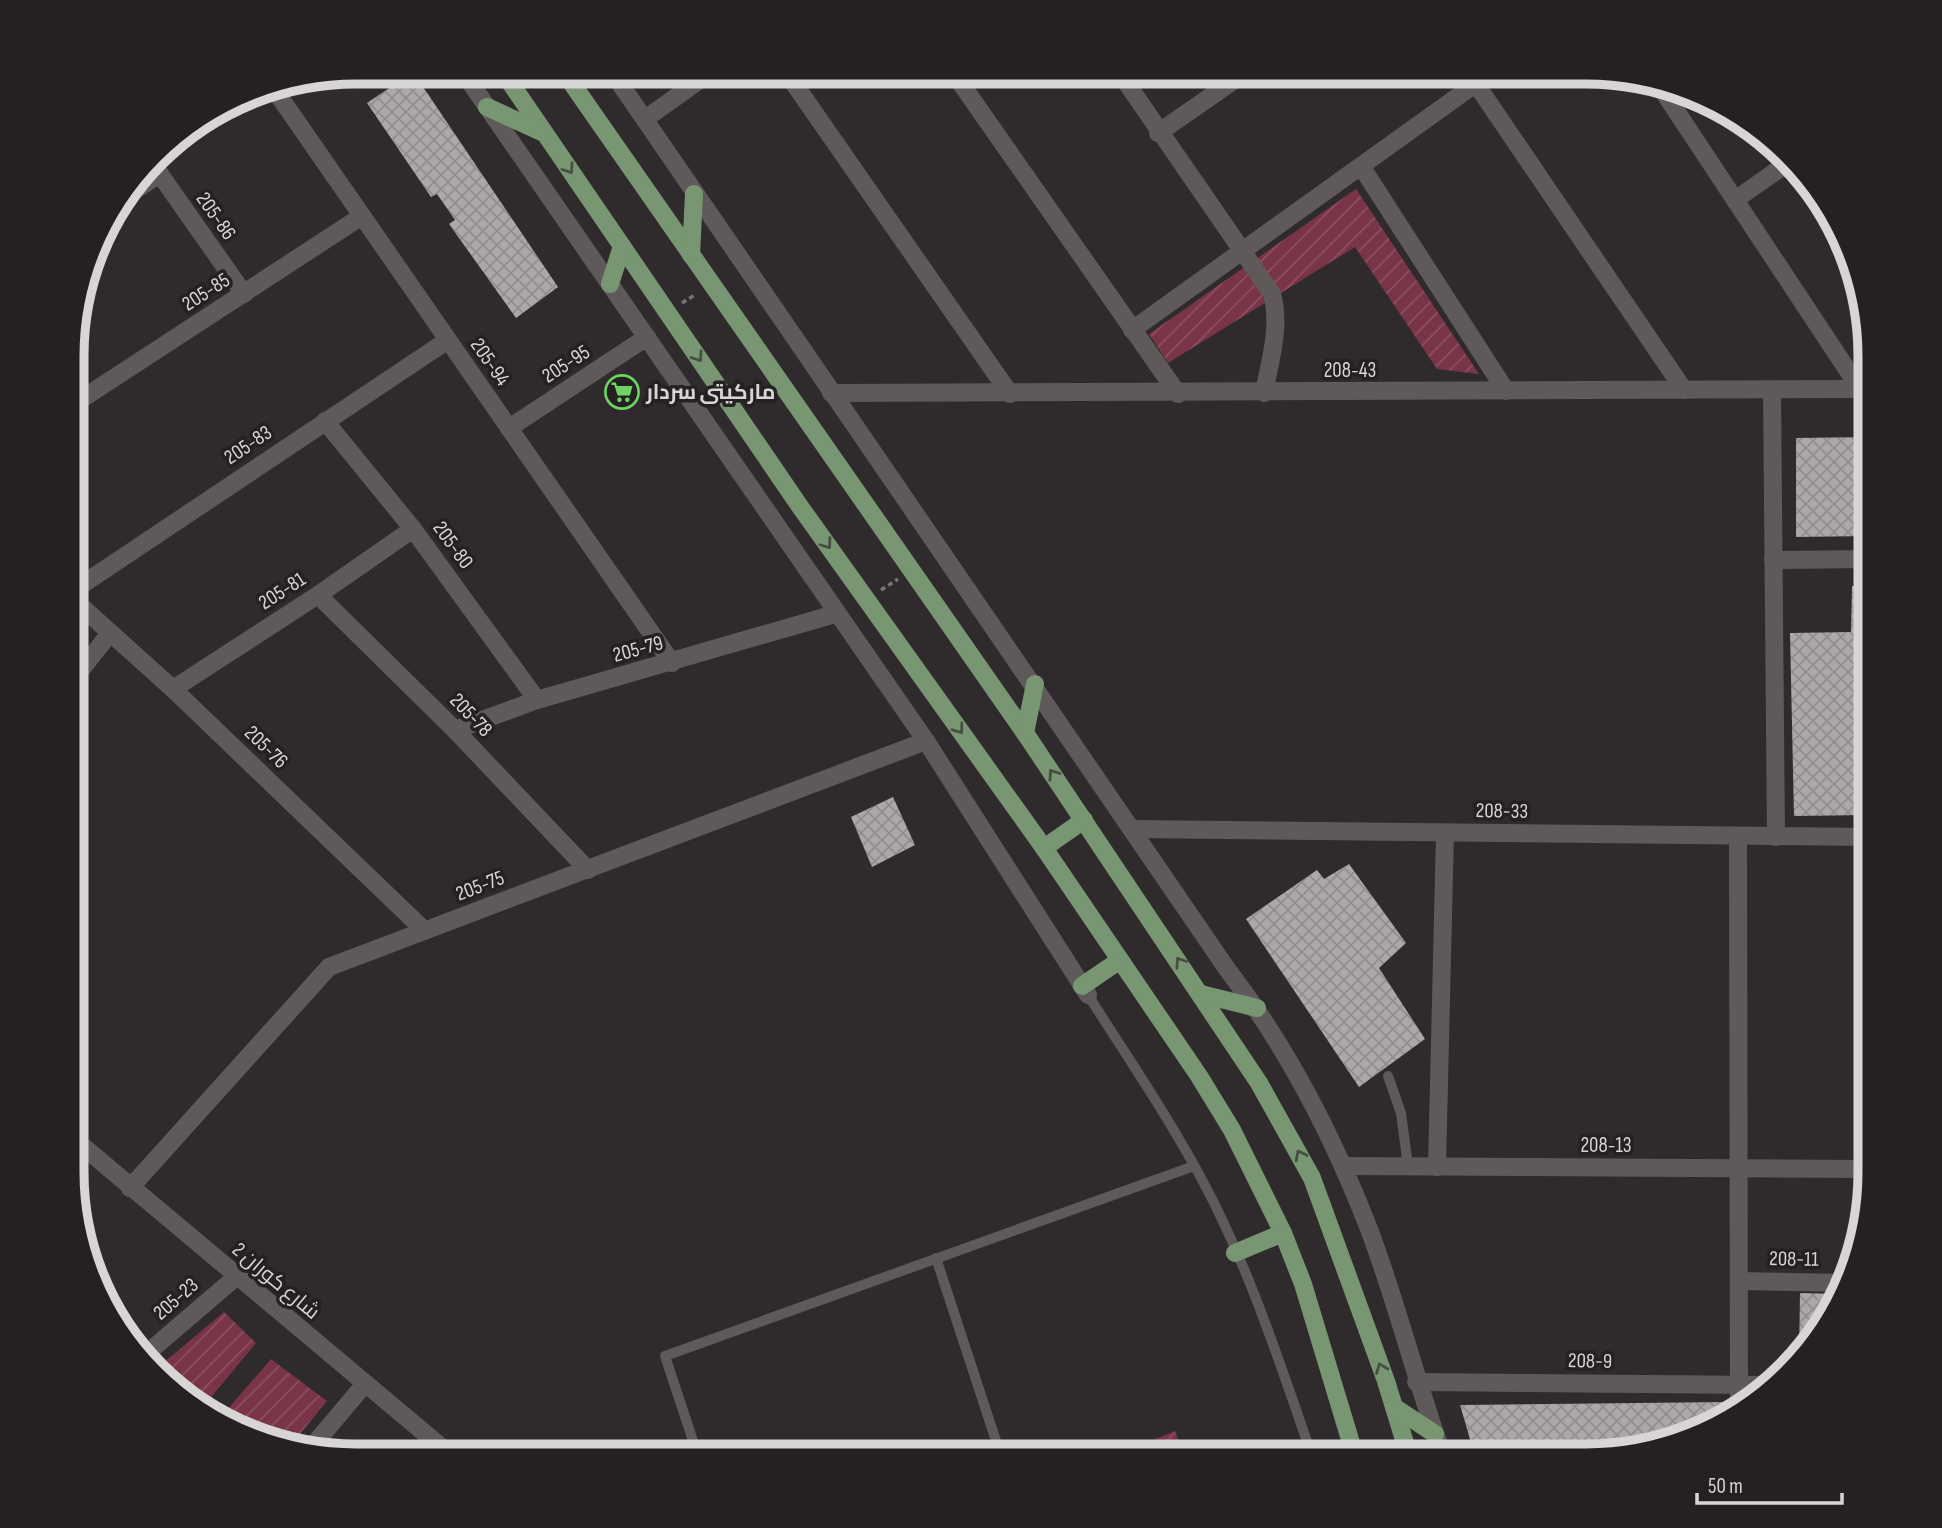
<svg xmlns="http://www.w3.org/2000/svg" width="1942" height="1528" viewBox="0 0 1942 1528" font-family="'Sofia Sans Condensed',Cairo,sans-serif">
  <defs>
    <pattern id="garden-furrows" width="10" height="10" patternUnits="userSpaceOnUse" patternTransform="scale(1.75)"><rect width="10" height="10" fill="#793448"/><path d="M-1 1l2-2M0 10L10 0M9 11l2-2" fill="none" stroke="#8b5062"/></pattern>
    <pattern id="building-cross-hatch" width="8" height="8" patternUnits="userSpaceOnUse" patternTransform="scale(1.75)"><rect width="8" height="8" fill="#aea7a8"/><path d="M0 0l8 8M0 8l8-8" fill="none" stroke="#938d8e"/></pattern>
  </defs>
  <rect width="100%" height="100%" fill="#2f2a2b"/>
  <g fill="url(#garden-furrows)">
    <path d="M1356 189 1479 374 1437 369 1355 247 1168 363 1149 334Z"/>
    <path d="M224 1312 256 1343 203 1407 168 1385 156 1369Z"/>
    <path d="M271 1359 327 1401 291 1445 247 1434 220 1418Z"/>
    <path d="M1175 1431 1185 1456H1113Z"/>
  </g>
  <g fill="url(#building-cross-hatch)">
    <path d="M413 72 558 287 516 318 449 224 455 220 437 194 431 197 367 103Z"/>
    <path d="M1870 437V536L1796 537V438Z"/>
    <path d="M1852 586H1870V815L1794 816 1790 633 1851 632Z"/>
    <path d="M893 797 915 845 872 867 851 817Z"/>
    <path d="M1349 864 1406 943 1379 968 1425 1039 1359 1087 1246 919 1317 870 1324 879Z"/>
    <path d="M1800 1293 1840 1294 1799 1360Z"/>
    <path d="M1728 1402 1730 1410 1695 1434 1586 1456H1475L1460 1405Z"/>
  </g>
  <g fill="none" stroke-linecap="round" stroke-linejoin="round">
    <g stroke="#777374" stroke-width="3.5" stroke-dasharray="5 3.5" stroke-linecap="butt">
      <path d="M682 303 696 294"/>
      <path d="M881 590 898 579"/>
    </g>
    <g stroke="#5f595a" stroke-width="10">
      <path d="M1088 995C1126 1055 1166 1113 1200 1176 1248 1264 1279 1361 1312 1456"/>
      <path d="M1388 1076 1401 1113 1408 1166"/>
      <path d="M936 1258 1001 1456"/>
      <path d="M698 1456 665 1356 1194 1166"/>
    </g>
    <g stroke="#5f595a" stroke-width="18">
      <path d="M463 72 926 741 1088 995"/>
      <path d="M612 72C817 371 1024 669 1227 969 1288 1048 1333 1136 1369 1229 1397 1303 1416 1381 1443 1456"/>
      <path d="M786 72 1010 394"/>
      <path d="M953 72 1178 394"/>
      <path d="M1119 72 1272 294C1281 326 1270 361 1264 393"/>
      <path d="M1476 84 1684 390"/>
      <path d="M1659 85 1860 389"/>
      <path d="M272 86 672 663"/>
      <path d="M645 119 711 72"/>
      <path d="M1158 133 1246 72"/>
      <path d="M152 163 244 294"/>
      <path d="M1361 166 1506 391"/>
      <path d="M123 198 160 174"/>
      <path d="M1735 200 1789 162"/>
      <path d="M1132 330 1492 72"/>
      <path d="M1772 390 1776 837"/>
      <path d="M831 393 1870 389"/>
      <path d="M74 404 362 216"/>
      <path d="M325 421 413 529 537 700"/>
      <path d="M509 428 647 337"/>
      <path d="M1773 560 1870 559"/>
      <path d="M74 590 448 340"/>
      <path d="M318 595 455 730 588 870"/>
      <path d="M74 600 173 689 425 931"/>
      <path d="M73 680 110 633"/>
      <path d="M173 689 318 595 413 529"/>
      <path d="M455 730 537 700 835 614"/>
      <path d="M1133 829 1870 837"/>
      <path d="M1738 837 1739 1403"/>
      <path d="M1343 1166 1870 1169"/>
      <path d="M1437 1167 1445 833"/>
      <path d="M130 1188 329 967 926 741"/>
      <path d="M1739 1281 1847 1283"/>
      <path d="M145 1355 236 1277"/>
      <path d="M1416 1382 1764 1385"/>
      <path d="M310 1449 364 1385"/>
    </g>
    <path stroke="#5f595a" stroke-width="18" d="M73 1138 452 1456"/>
    <g stroke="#789672" stroke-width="18">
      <path d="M503 72 801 508 1044 848 1199 1076 1232 1130 1283 1233 1303 1284 1355 1456"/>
      <path d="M564 72 1025 733 1259 1083 1312 1178 1386 1381 1409 1456"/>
      <path d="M487 107 544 133"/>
      <path d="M691 255 694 194"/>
      <path d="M610 284 622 246"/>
      <path d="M1025 733 1035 684"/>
      <path d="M1044 848 1084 820"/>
      <path d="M1082 986 1120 960"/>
      <path d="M1201 994 1257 1008"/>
      <path d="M1235 1253 1283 1233"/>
      <path d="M1394 1407 1435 1434"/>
    </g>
  </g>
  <defs><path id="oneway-chevron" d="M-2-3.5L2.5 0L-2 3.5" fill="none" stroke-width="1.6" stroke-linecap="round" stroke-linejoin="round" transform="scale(1.75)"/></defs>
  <g stroke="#464f41">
    <use href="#oneway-chevron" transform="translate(569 169) rotate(56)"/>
    <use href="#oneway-chevron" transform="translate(698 357) rotate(56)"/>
    <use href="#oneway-chevron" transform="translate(827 544) rotate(54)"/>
    <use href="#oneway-chevron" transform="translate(959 729) rotate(54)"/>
    <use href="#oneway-chevron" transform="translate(1053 774) rotate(-124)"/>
    <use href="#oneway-chevron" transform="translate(1180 962) rotate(-124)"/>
    <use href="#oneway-chevron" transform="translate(1300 1155) rotate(-117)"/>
    <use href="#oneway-chevron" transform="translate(1381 1368) rotate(-111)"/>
  </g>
  <defs>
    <g id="supermarket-ring" transform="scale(1.75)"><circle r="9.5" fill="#252021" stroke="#6dd361" stroke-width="1.5"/><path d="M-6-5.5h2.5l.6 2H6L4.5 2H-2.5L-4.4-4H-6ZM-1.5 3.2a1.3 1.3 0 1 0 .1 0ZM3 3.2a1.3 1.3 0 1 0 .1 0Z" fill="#6dd361"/></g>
  </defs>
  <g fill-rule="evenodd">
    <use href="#supermarket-ring" x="622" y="392"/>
  </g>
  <g text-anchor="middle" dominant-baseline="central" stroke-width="7" stroke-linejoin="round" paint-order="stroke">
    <g font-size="21" fill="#d8d5d5" stroke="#252021">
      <text transform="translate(216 216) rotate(55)">205-86</text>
      <text transform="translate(206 292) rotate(-33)">205-85</text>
      <text transform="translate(490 362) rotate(55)">205-94</text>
      <text transform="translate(566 364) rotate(-33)">205-95</text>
      <text x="1350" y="370">208-43</text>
      <text transform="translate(248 445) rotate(-34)">205-83</text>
      <text transform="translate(453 545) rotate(54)">205-80</text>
      <text transform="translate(282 591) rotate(-33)">205-81</text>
      <text transform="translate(638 649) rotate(-15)">205-79</text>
      <text transform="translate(471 715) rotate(46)">205-78</text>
      <text transform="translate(266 747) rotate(44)">205-76</text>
      <text transform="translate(1502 811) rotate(1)">208-33</text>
      <text transform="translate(480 886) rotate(-21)">205-75</text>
      <text x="1606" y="1145">208-13</text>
      <text transform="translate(1794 1259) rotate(1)">208-11</text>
      <text transform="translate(276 1281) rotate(40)">شارع كوران 2</text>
      <text transform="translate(176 1299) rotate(-41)">205-23</text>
      <text transform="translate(1590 1361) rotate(1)">208-9</text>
    </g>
    <g font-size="21" font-weight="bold" fill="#d8d5d5" stroke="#252021" text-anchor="start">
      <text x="646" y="392">ماركيتى سردار</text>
    </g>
  </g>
  <path d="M0 0H1942V1528H0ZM356 84H1586A272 272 0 0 1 1858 356V1172A272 272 0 0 1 1586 1444H356A272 272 0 0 1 84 1172V356A272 272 0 0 1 356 84Z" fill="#252021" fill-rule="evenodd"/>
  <path fill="none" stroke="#d8d5d5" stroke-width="9" d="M356 84H1586A272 272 0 0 1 1858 356V1172A272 272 0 0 1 1586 1444H356A272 272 0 0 1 84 1172V356A272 272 0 0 1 356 84Z"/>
  <path d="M1697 1493v10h145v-10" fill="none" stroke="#d8d5d5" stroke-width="3.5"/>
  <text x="1708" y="1493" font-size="21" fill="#d8d5d5" stroke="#252021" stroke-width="5" paint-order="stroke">50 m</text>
</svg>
